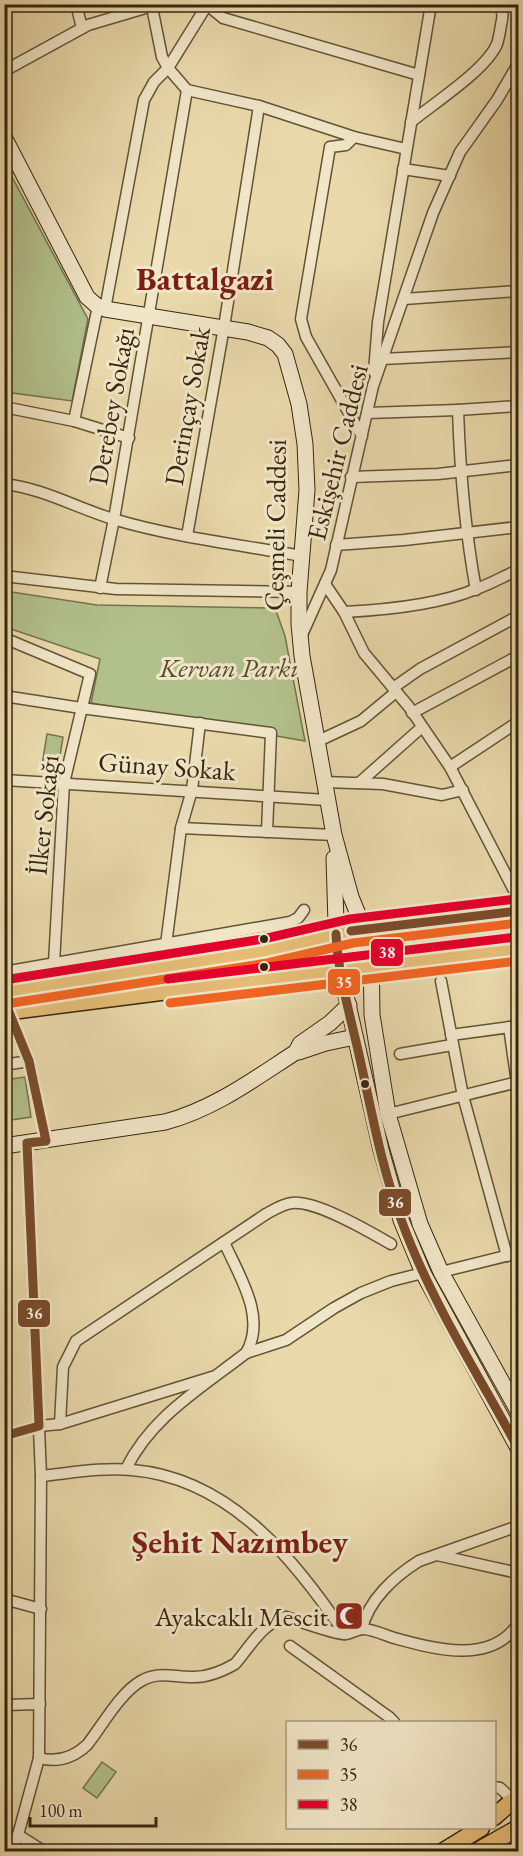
<svg xmlns="http://www.w3.org/2000/svg" width="523" height="1856" viewBox="0 0 523 1856" font-family="'EB Garamond',serif">
  <rect width="100%" height="100%" fill="#e9d9ab"/>
  <filter id="stains"><feTurbulence type="fractalNoise" baseFrequency=".00333" numOctaves="4"/><feColorMatrix values="0 0 0 0 .2 0 0 0 0 .09 0 0 0 0 .02 0 0 0 .5 -.17"/></filter>
  <radialGradient id="worn" r=".72"><stop offset=".6" stop-color="#630" stop-opacity="0"/><stop offset="1" stop-color="#630" stop-opacity=".3"/></radialGradient>
  <g fill="#b2c08c" stroke="#74734e" stroke-width="1.5">
    <path d="M4 162 88 319 72 401 5 392Z"/>
    <path d="M5 591 97 605 275 608 285 636 305 741 91 703 100 659 5 627Z"/>
    <path d="M47 734 63 737 58 768 42 765Z"/>
    <path d="M518 922V944L378 961 373 938Z"/>
    <circle cx="353" cy="953" r="10"/>
    <path d="M325 948 328 968 5 1005 4 998Z"/>
    <path d="M25 1077 31 1117 5 1121V1080Z"/>
    <path d="M102 1762 116 1772 97 1798 83 1788Z"/>
  </g>
  <g fill="none" stroke-linecap="round" stroke-linejoin="round">
    <g stroke="#635336" stroke-width="13">
      <g id="street">
        <path d="M76 4 82 28"/>
        <path d="M206 4 223 18 419 75"/>
        <path d="M152 7 162 57 168 68 187 90 259 106 354 137 406 149"/>
        <path d="M4 71 88 25 159 4"/>
        <path d="M411 122C434 103 486 70 497 44 499 38 500 31 501 25 503 17 504 11 497 4"/>
        <path d="M354 137 346 145 330 147 301 319 306 337 362 436"/>
        <path d="M403 169 450 176"/>
        <path d="M404 299 518 291"/>
        <path d="M105 309 144 100 154 82 168 68 207 5"/>
        <path d="M383 359 518 352"/>
        <path d="M374 372 378 322 431 4"/>
        <path d="M4 407 74 421 129 438"/>
        <path d="M367 413 458 410"/>
        <path d="M74 421 98 306"/>
        <path d="M351 477 438 474 518 465"/>
        <path d="M4 484C42 488 77 508 113 519 173 537 241 545 302 556"/>
        <path d="M187 536 224 327 259 106"/>
        <path d="M336 545 404 540 518 527"/>
        <path d="M4 576 116 589 299 592"/>
        <path d="M325 584 344 612 364 653 409 707 450 767 518 898"/>
        <path d="M100 588 114 519 187 90"/>
        <path d="M476 590C465 530 460 471 458 410L518 406"/>
        <path d="M344 612C385 610 438 605 476 589 491 584 504 576 518 570"/>
        <path d="M301 637 331 570 373 386 433 213 460 152 497 100 518 64"/>
        <path d="M4 638 90 674 64 783 54 963"/>
        <path d="M393 688 420 669 518 616"/>
        <path d="M4 696 81 708 271 733 267 832"/>
        <path d="M412 713 518 656"/>
        <path d="M316 742 361 721 396 692"/>
        <path d="M450 767 518 722"/>
        <path d="M4 780 327 800"/>
        <path d="M324 782 383 784 442 795 463 790"/>
        <path d="M359 783 422 727"/>
        <path d="M181 828 334 835"/>
        <path d="M163 968 181 828 192 790 200 723"/>
        <path d="M4 972 290 922 298 918 304 910"/>
        <path d="M441 981 463 1096 507 1256"/>
        <path d="M9 1012 29 1061 46 1141"/>
        <path d="M509 1027 517 1083"/>
        <path d="M451 1035 518 1026"/>
        <path d="M400 1054 452 1045"/>
        <path d="M4 1065 29 1061"/>
        <path d="M388 1114 518 1082"/>
        <path d="M441 1272 518 1253"/>
        <path d="M246 1353 286 1340 334 1308 361 1293 391 1281 423 1273"/>
        <path d="M60 1424 63 1367 76 1341 266 1214C275 1209 283 1204 292 1203 316 1200 370 1232 391 1244"/>
        <path d="M4 1436 39 1426 60 1424 212 1377"/>
        <path d="M126 1469C151 1417 201 1388 246 1353 267 1317 239 1276 224 1242"/>
        <path d="M41 1476C71 1473 102 1467 132 1470 230 1478 294 1559 345 1634"/>
        <path d="M437 1555 518 1573"/>
        <path d="M4 1599 41 1609"/>
        <path d="M362 1629C368 1600 395 1576 419 1561L518 1526"/>
        <path d="M290 1646 389 1717 394 1722"/>
        <path d="M4 1705 40 1704"/>
        <path d="M39 1758C58 1763 73 1758 87 1745 102 1726 120 1693 141 1681 158 1671 173 1677 191 1677 207 1678 221 1672 235 1664 249 1648 264 1621 286 1617 300 1621 333 1634 345 1634 351 1634 357 1629 363 1629 372 1629 385 1635 394 1638 435 1649 490 1665 518 1624"/>
        <path d="M494 1787 500 1788 513 1800"/>
        <path d="M18 1835 45 1852"/>
        <path d="M11 1852 18 1835 39 1758 41 1476 27 1143"/>
      </g>
    </g>
    <g stroke="#36260f" stroke-width="17">
      <g id="secondary">
        <path d="M4 137 87 297 96 305 105 309 248 332 268 338 278 345 285 354 299 404 305 444 307 490 299 592V624L302 656 334 835 351 897 371 946 372 1015 388 1114 420 1224 441 1272 518 1411"/>
        <path d="M334 858 337 956 381 1150 401 1220 423 1273 518 1448"/>
        <path d="M299 1052 326 1043 355 1037"/>
        <path d="M4 1146 165 1122C214 1109 254 1079 296 1052L300 1044 330 1023 349 1005"/>
      </g>
    </g>
    <g stroke="#36260f" stroke-width="19">
      <g id="primary">
        <path d="M4 992 265 951 351 931 518 911"/>
        <path d="M4 1012 318 972 518 949"/>
        <path d="M494 1817 510 1803 518 1799"/>
        <path d="M442 1852 481 1828"/>
        <path d="M476 1852 518 1828"/>
      </g>
    </g>
    <use href="#street" stroke="#f1e6c8" stroke-width="10"/>
    <use href="#secondary" stroke="#f1e6c8" stroke-width="15"/>
    <use href="#primary" stroke="#e4bc76" stroke-width="16"/>
    <g stroke="#f1e6c8" stroke-width="14">
      <g id="bus-1">
        <path d="M351 931 518 911"/>
        <path d="M336 934C338 976 351 1018 360 1059 372 1113 382 1170 402 1222 431 1301 478 1374 518 1448"/>
        <path d="M4 1012H9L29 1061 46 1141 27 1143 39 1426 4 1436"/>
      </g>
    </g>
    <g stroke="#f1e6c8" stroke-width="14">
      <g id="bus-2">
        <path d="M170 1003 518 961"/>
        <path d="M6 1004 267 963 353 943 518 923"/>
      </g>
    </g>
    <g stroke="#f1e6c8" stroke-width="14">
      <g id="bus-3">
        <path d="M168 979 517 937"/>
        <path d="M4 980 263 939 350 919 517 899"/>
      </g>
    </g>
    <use href="#bus-1" stroke="#7a4b2a" stroke-width="9"/>
    <use href="#bus-2" stroke="#f26522" stroke-width="9"/>
    <use href="#bus-3" stroke="#e4002b" stroke-width="9"/>
  </g>
  <defs>
    <g id="mosque-square" transform="scale(1.5)"><rect x="-9" y="-9" width="18" height="18" rx="4" fill="#8f2418" stroke="#f1e6c8"/><path d="M3.5-4.9A6 6 0 1 0 3.5 4.9A5 5 0 1 1 3.5-4.9Z" fill="#fff"/></g>
  </defs>
  <g fill-rule="evenodd">
    <use href="#mosque-square" x="349" y="1616"/>
  </g>
  <g fill="#36260f" stroke="#f1e6c8" stroke-width="2">
    <circle cx="264" cy="939" r="5"/>
    <circle cx="264" cy="967" r="5"/>
    <circle cx="365" cy="1084" r="5"/>
  </g>
  <g text-anchor="middle" dominant-baseline="central" stroke-width="6" stroke-linejoin="round" paint-order="stroke">
    <g font-size="27" fill="#36260f" stroke="#f1e6c8">
      <text transform="translate(111 406) rotate(-80)">Derebey Sokağı</text>
      <text transform="translate(187 406) rotate(-80)">Derinçay Sokak</text>
      <text transform="translate(337 452) rotate(-76)">Eskişehir Caddesi</text>
      <text transform="translate(275 525) rotate(-89)">Çeşmeli Caddesi</text>
      <text transform="translate(167 766) rotate(4)">Günay Sokak</text>
      <text transform="translate(43 815) rotate(-84)">İlker Sokağı</text>
    </g>
    <g font-size="27" font-style="italic" fill="#554c2e" stroke="#f1e6c8">
      <text x="229" y="667">Kervan Parkı</text>
    </g>
    <g font-size="27" fill="#36260f" stroke="#f1e6c8" text-anchor="end">
      <text x="328" y="1616">Ayakcaklı Mescit</text>
    </g>
    <g font-size="33" font-weight="bold" fill="#7a1f14" stroke="#f1e6c8">
      <text x="205" y="278">Battalgazi</text>
      <text x="240" y="1541">Şehit Nazımbey</text>
    </g>
  </g>
  <g stroke="#f1e6c8" stroke-width="2">
    <rect x="370" y="938" width="34" height="29" rx="6" fill="#e4002b"/>
    <rect x="327" y="968" width="34" height="28" rx="6" fill="#f26522"/>
    <rect x="378" y="1188" width="34" height="29" rx="6" fill="#7a4b2a"/>
    <rect x="17" y="1299" width="34" height="29" rx="6" fill="#7a4b2a"/>
  </g>
  <g font-size="16" text-anchor="middle" font-weight="bold" fill="#fff">
    <text x="387" y="958">38</text>
    <text x="344" y="988">35</text>
    <text x="395" y="1208">36</text>
    <text x="34" y="1319">36</text>
  </g>
  <rect width="523" height="1856" fill="none" stroke="#e9d9ab" stroke-width="24"/>
  <rect x="6" y="6" width="511" height="1844" fill="none" stroke="#36260f" stroke-width="3"/>
  <rect x="12" y="12" width="499" height="1832" fill="none" stroke="#36260f" stroke-width="1.5"/>
  <rect x="286" y="1721" width="210" height="108" fill="#f1e6c8" stroke="#a6997e" stroke-width="1.5"/>
  <rect x="298" y="1740" width="30" height="9" fill="#7a4b2a" stroke="#a6997e" stroke-width="1.5"/>
  <text x="340" y="1751" font-size="18" fill="#36260f">36</text>
  <rect x="298" y="1770" width="30" height="9" fill="#f26522" stroke="#a6997e" stroke-width="1.5"/>
  <text x="340" y="1781" font-size="18" fill="#36260f">35</text>
  <rect x="298" y="1800" width="30" height="9" fill="#e4002b" stroke="#a6997e" stroke-width="1.5"/>
  <text x="340" y="1811" font-size="18" fill="#36260f">38</text>
  <path d="M30 1817v9h126v-9" fill="none" stroke="#36260f" stroke-width="3"/>
  <text x="39" y="1817" font-size="18" fill="#36260f" stroke="#f1e6c8" stroke-width="4.5" paint-order="stroke">100 m</text>
  <rect width="100%" height="100%" filter="url(#stains)"/>
  <rect width="100%" height="100%" fill="url(#worn)"/>
</svg>
